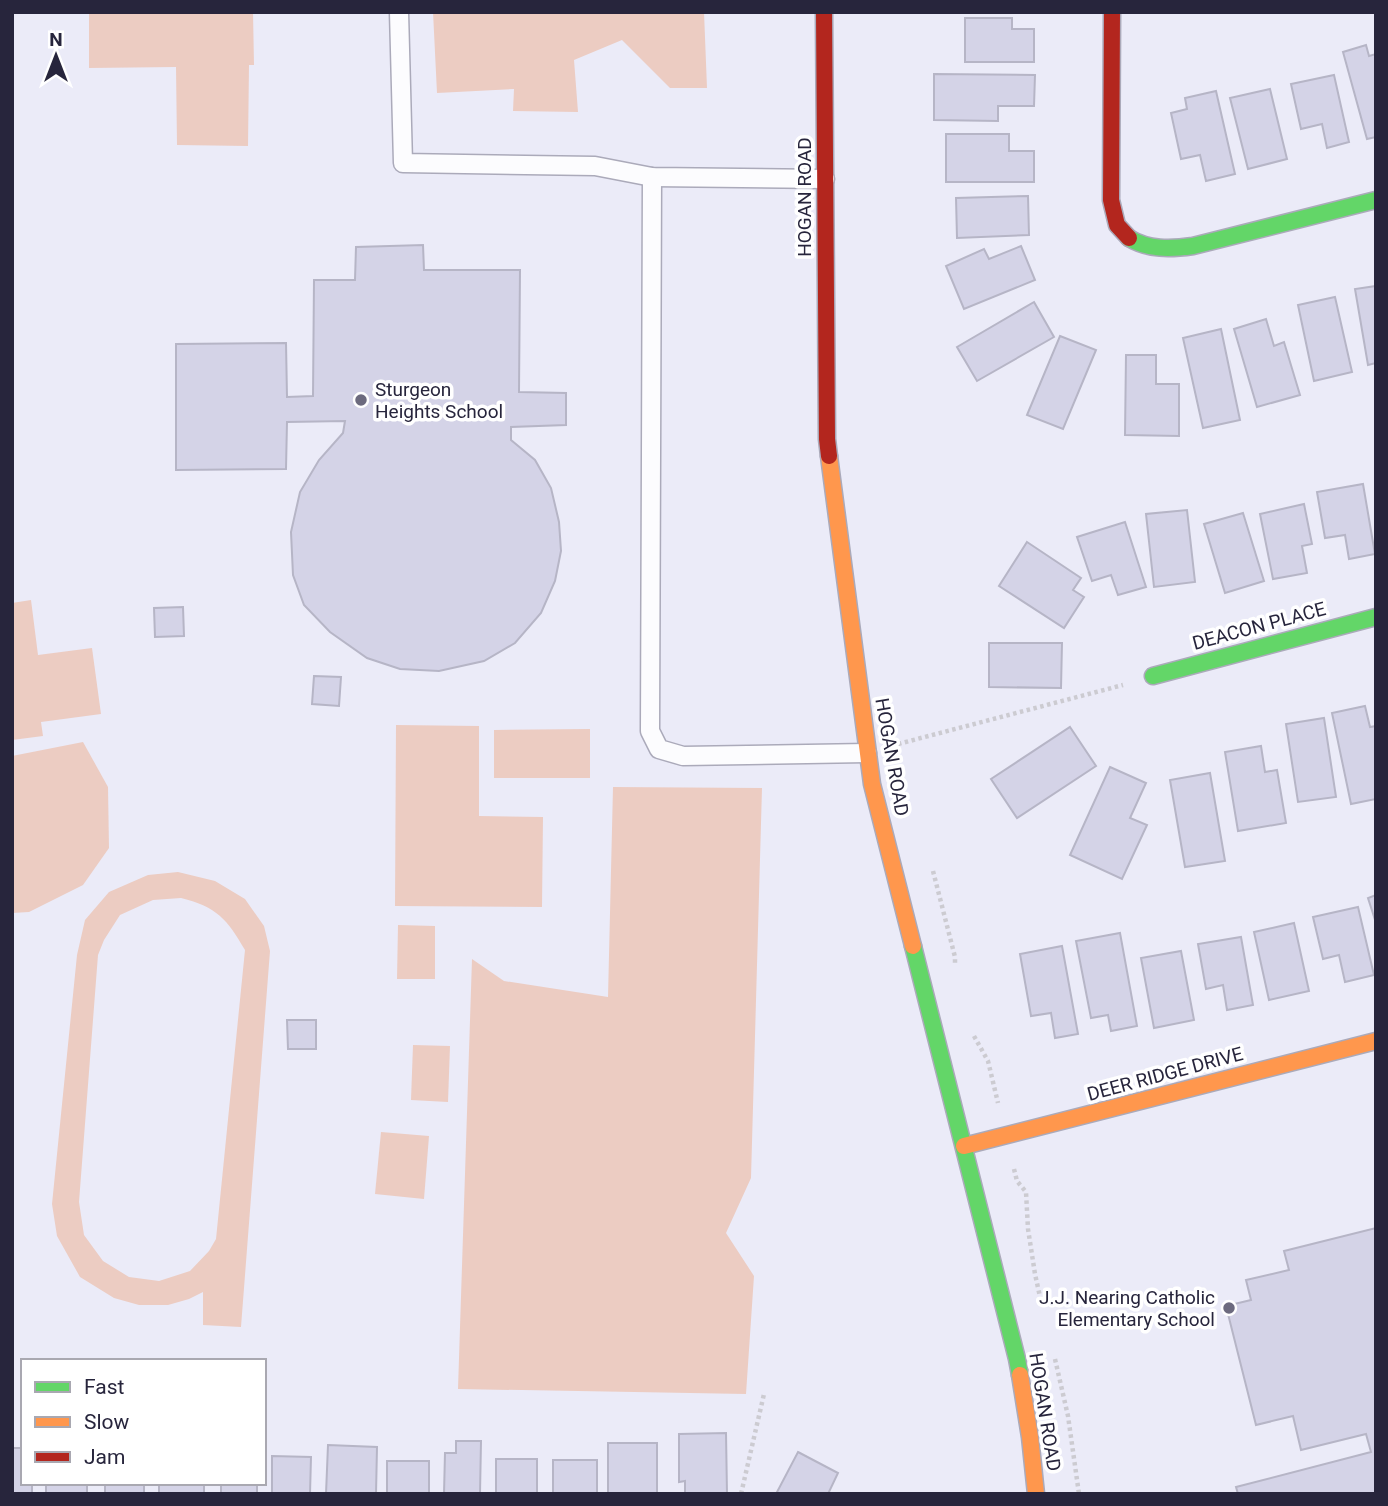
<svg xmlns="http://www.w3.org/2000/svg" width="1388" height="1506" viewBox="0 0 1388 1506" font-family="Roboto,sans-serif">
  <rect width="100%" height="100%" fill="#ebebf8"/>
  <g fill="#ecccc2" fill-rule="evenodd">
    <path d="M89 12H253L254 65H249L248 146 177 145 176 67 89 68Z"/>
    <path d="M433 12H704L707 88H670L622 40 574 60 578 112 513 111 514 89 437 93Z"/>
    <path d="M31 600 38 655 92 648 101 714 41 722 43 736 12 740V603Z"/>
    <path d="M396 725 479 726V816L543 817 542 907 395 906Z"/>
    <path d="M590 729V778H494V730Z"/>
    <path d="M83 742 108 787 109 848 83 885 29 912 12 913V756Z"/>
    <path d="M613 787 762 788 751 1178 726 1233 754 1276 746 1394 458 1389 472 959 504 981 608 997Z"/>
    <path d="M178 872 215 881 245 899 264 926 270 951 241 1327 203 1325V1292L189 1299 168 1305H139L114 1298 80 1277 57 1236 52 1204 77 955 85 920 109 892 148 875ZM181 898C217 907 227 919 245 950L216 1239 209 1251 190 1271 159 1281 129 1277 103 1261 84 1235 79 1202 98 955 104 940 120 915 153 900Z"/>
    <path d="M398 925 435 926V979H397Z"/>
    <path d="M413 1045 450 1046 448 1102 411 1100Z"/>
    <path d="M381 1132 429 1136 424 1199 375 1194Z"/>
  </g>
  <g fill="#d4d3e7" stroke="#b6b5c6" stroke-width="2">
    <path d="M965 18H1012V29H1034V62H965Z"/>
    <path d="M1366 45 1369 56 1376 54V137L1367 139 1343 52Z"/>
    <path d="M934 74 1035 75 1034 106H998V121L934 120Z"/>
    <path d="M1334 75 1349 142 1327 148 1322 124 1301 129 1291 84Z"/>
    <path d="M1270 89 1287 159 1248 169 1230 98Z"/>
    <path d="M1216 91 1235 174 1206 181 1200 155 1181 159 1171 113 1187 109 1185 98Z"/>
    <path d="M946 134H1009V151H1034V182H946Z"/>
    <path d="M1028 196 1029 235 957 238 956 198Z"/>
    <path d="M423 245 424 270H520L519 392 566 393V425L511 427V440L535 460 551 488 559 522 561 551 555 581 541 613 515 643 484 661 439 671 400 669 367 658 330 632 304 605 293 575 291 532 300 492 319 460 343 433 345 421 287 422 286 469 176 470V344L286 343 287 397 313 396 314 280H355L356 247Z"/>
    <path d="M1021 246 1035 280 964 309 946 266 984 249 989 259Z"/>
    <path d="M1376 286V363L1368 365 1355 289Z"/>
    <path d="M1335 297 1352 372 1314 381 1298 305Z"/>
    <path d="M1034 302 1054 337 977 381 957 347Z"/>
    <path d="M1266 319 1274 346 1284 342 1300 395 1257 407 1234 329Z"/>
    <path d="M1221 329 1240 420 1203 428 1183 338Z"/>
    <path d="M1060 336 1096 350 1063 429 1027 415Z"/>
    <path d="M1126 355H1156V384H1179V436L1125 435Z"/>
    <path d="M1363 484 1375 554 1349 559 1345 535 1325 538 1317 492Z"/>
    <path d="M1304 504 1312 544 1302 546 1307 573 1273 579 1260 514Z"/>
    <path d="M1187 510 1195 582 1154 587 1146 514Z"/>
    <path d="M1243 513 1264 581 1225 593 1204 524Z"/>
    <path d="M1125 522 1146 587 1118 595 1111 575 1092 581 1077 537Z"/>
    <path d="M1027 542 1081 578 1073 590 1084 597 1064 628 999 586Z"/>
    <path d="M183 607 184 636 155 637 154 608Z"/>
    <path d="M989 643H1062L1061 688 989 687Z"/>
    <path d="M314 676 341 677 339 706 312 704Z"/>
    <path d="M1365 706 1370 727 1376 726V799L1351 804 1332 713Z"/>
    <path d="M1324 718 1336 797 1298 802 1286 724Z"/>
    <path d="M1070 727 1096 766 1017 818 991 779Z"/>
    <path d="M1261 746 1265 772 1277 770 1286 823 1238 831 1225 752Z"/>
    <path d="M1110 767 1146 783 1130 818 1147 825 1122 879 1070 855Z"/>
    <path d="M1210 773 1225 861 1185 867 1170 780Z"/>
    <path d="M1376 895V923L1368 898Z"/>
    <path d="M1358 907 1374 975 1345 982 1339 955 1323 959 1313 917Z"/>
    <path d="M1294 923 1309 991 1269 1000 1254 932Z"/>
    <path d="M1120 933 1137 1026 1111 1031 1108 1015 1091 1018 1076 941Z"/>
    <path d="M1241 937 1253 1005 1227 1010 1223 985 1206 989 1198 944Z"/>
    <path d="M1062 946 1078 1034 1055 1038 1051 1013 1031 1016 1020 954Z"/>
    <path d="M1181 951 1194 1020 1154 1028 1141 958Z"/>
    <path d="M287 1020H316V1049H288Z"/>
    <path d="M1376 1228V1494H1238L1236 1487 1371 1452 1366 1434 1301 1450 1293 1416 1256 1425 1226 1306 1251 1300 1246 1280 1289 1270 1284 1251Z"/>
    <path d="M726 1433 727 1494H685V1481L679 1482V1434Z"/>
    <path d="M456 1441H481L480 1494H444L445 1453H456Z"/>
    <rect x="608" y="1443" width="49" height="51"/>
    <path d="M328 1445 377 1447 376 1494H326Z"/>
    <path d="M12 1448H23V1483H32V1494H12Z"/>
    <path d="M798 1452 838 1473 828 1494H776Z"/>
    <path d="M272 1456 311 1457 310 1494H272Z"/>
    <rect x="496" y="1459" width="41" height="35"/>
    <rect x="553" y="1460" width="44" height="34"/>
    <rect x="387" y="1461" width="42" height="33"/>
    <rect x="46" y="1483" width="41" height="11"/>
    <rect x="105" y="1483" width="39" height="11"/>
    <rect x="159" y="1483" width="45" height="11"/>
    <rect x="221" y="1483" width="36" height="11"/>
  </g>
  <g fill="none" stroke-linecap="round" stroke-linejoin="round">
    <g stroke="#abaaba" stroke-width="21">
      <g id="lane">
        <path d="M399 12 403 163 595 166 652 177 825 179"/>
        <path d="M652 177 650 731 659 749 683 756 867 753"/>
      </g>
    </g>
    <g stroke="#abaaba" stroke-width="19">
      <g id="fast">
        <path d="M1129 238C1148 250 1171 249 1193 246L1376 200"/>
        <path d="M1153 676 1376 617"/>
        <path d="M913 946 1017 1359 1020 1375"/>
      </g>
    </g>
    <g stroke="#abaaba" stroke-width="19">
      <g id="slow">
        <path d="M829 456 872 784 913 946"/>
        <path d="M964 1146 1376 1041"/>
        <path d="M1020 1375 1030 1437 1036 1494"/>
      </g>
    </g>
    <g stroke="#abaaba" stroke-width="19">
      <g id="jam">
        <path d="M824 12 827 439 829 456"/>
        <path d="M1112 12 1111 200 1117 225 1129 238"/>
      </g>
    </g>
    <g stroke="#cccbd1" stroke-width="4.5" stroke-dasharray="3.5 3.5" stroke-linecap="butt">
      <path d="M898 744 1123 685"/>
      <path d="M933 871 955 957V965"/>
      <path d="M974 1036 988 1061 998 1103"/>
      <path d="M1014 1169 1017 1181 1026 1192 1028 1229 1035 1274 1042 1306"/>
      <path d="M1055 1359 1068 1416 1079 1494"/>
      <path d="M741 1494 764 1394"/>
    </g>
    <use href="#lane" stroke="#fcfcfe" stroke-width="18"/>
    <use href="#fast" stroke="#63d668" stroke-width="16"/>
    <use href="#slow" stroke="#ff974d" stroke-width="16"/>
    <use href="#jam" stroke="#b3261e" stroke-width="16"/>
  </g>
  <g fill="#6c6a7e" stroke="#fff" stroke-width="2.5">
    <circle cx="361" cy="400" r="7"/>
    <circle cx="1229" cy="1308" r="7"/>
  </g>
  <g text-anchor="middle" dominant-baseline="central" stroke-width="7" stroke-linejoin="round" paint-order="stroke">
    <g font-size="19" fill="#27253c" stroke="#fff">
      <text transform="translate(804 197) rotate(-90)">HOGAN ROAD</text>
      <text transform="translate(1259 626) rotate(-15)">DEACON PLACE</text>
      <text transform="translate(892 757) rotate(80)">HOGAN ROAD</text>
      <text transform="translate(1165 1074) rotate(-15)">DEER RIDGE DRIVE</text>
      <text transform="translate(1045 1412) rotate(81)">HOGAN ROAD</text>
    </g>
    <g font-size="19" fill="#27253c" stroke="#fff" text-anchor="start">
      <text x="375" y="389">Sturgeon<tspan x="375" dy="22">Heights School</tspan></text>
      <text x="1215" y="1297" text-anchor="end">J.J. Nearing Catholic<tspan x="1215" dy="22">Elementary School</tspan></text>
    </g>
  </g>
  <rect width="1388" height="1506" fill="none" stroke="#27253c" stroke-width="28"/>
  <rect x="21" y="1359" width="245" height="126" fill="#ffffff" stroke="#a9a8b1" stroke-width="2"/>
  <rect x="35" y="1382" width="35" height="10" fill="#63d668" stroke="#a9a8b1" stroke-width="2"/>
  <text x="84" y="1394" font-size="21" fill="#27253c">Fast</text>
  <rect x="35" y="1417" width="35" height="10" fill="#ff974d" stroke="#a9a8b1" stroke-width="2"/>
  <text x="84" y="1429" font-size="21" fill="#27253c">Slow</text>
  <rect x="35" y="1452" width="35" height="10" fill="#b3261e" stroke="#a9a8b1" stroke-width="2"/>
  <text x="84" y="1464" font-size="21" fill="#27253c">Jam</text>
  <g transform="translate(56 56)" stroke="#ffffff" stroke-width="5" paint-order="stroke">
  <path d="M0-5L12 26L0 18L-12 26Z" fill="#27253c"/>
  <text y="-10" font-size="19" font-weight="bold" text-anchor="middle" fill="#27253c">N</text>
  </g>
</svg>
